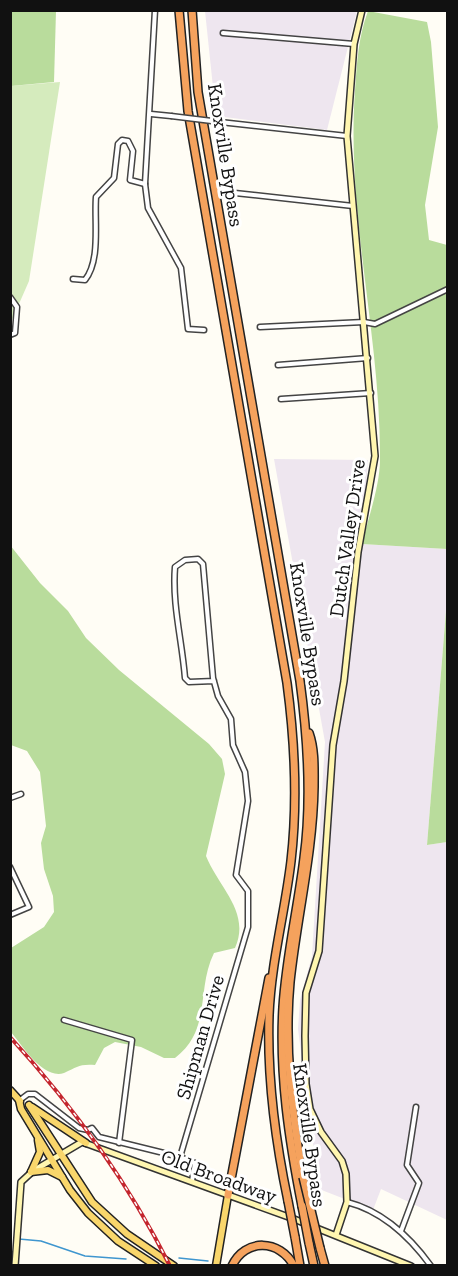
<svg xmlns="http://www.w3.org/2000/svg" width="458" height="1276" viewBox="0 0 458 1276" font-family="'Zilla Slab',serif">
  <rect width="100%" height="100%" fill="#fffdf5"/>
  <g fill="#eee6ef">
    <path d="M205 11H357L327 130 216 116Z"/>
    <path d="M274 459 368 460 362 544 447 549V599L427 845 447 842V1220L381 1189 373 1210 319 1189 298 1029 300 1000 312 956 325 742Z"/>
  </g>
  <path fill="#d5ebbd" d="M60 82 29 281 11 322V86Z"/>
  <g fill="#b9dc9c">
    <path d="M11 10 56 11 54 82 11 86Z"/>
    <path d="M368 11 427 22 431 42 438 127 425 205 429 240 447 245V549L362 544C368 519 380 485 380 460 381 337 346 215 355 91 357 63 358 38 368 11Z"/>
    <path d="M10 545 40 583 68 611 86 638 119 670 209 744 222 759 225 774 206 856C219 888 251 912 235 948L214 953C196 989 212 1030 175 1058H164L141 1047 115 1042 104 1048 95 1065C78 1064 78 1067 64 1073 43 1080 22 1045 11 1032V948L44 927 54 912 53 896 44 869 41 843 46 826 40 772 27 751 11 745Z"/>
    <path d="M447 599V842L427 845Z"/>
  </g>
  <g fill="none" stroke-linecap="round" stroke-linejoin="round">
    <g stroke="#3f96cf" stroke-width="1.5">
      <path d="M19 1239 41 1241 85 1256 126 1259"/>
      <path d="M179 1258 208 1261"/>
      <path d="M242 1265 243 1266"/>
    </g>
    <g stroke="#444" stroke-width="7">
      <g id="street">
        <path d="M155 10 145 184 148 208 181 268 188 329 204 330"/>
        <path d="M223 33 354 44"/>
        <path d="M151 114 171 116"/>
        <path d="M220 122 347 136"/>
        <path d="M235 193 353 206"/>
        <path d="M73 279 85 280C101 260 94 221 96 197L114 178 118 144 122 140 128 141 133 151 130 180 145 184"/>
        <path d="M10 297 17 307 15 333 10 335"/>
        <path d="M260 327 364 322 375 324 448 289"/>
        <path d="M278 365 368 358"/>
        <path d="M281 399 371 393"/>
        <path d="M10 798 21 794"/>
        <path d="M10 867 29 907 10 915"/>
        <path d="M64 1020 132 1040 119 1143"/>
        <path d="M20 1100 28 1094H35L79 1128 88 1130 92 1128 99 1137 180 1157"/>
        <path d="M192 1181 195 1163 180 1157 248 927V891L236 875 248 801 245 772 233 745 231 719 218 696 213 678 203 564 198 559 185 560 175 567C172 605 182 640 185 678L189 682 214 681"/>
        <path d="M347 1202C382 1211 410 1237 431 1266"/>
        <path d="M401 1231 419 1183 407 1165 416 1107"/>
      </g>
    </g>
    <g stroke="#333" stroke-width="8">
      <g id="secondary">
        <path d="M336 1235 347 1202 346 1174 342 1161 321 1132 310 1109 306 1084 305 1036 306 993 319 951 333 745 344 681 358 552 375 456 347 136 354 44 362 10"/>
        <path d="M15 1266 21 1182 33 1171 82 1142 294 1219 411 1266"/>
      </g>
    </g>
    <g stroke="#222" stroke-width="9">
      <g id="primary">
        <path d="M10 1090 20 1101"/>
        <path d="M19 1100 21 1109 70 1190 88 1213 118 1241 156 1266"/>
        <path d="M29 1105 92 1202 127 1234 174 1266"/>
        <path d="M32 1107 86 1143"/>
        <path d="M31 1172 40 1152 38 1140"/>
        <path d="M31 1172 48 1170 62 1177"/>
        <path d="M216 1266 228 1195"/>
      </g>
    </g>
    <g stroke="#222" stroke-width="10">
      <g id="highway">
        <path d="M179 10 188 111 287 683C295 743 298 801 291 861 285 912 271 963 269 1015 267 1078 275 1139 288 1201"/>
        <path d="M192 10 198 92 300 681C308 740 312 799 304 858 298 908 286 957 283 1007 279 1074 289 1140 302 1206"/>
        <path d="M303 1177C292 1113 284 1047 290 982 297 916 313 853 314 787 314 769 315 750 309 733"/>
        <path d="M228 1195 269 978"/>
        <path d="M295 1237 300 1266"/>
        <path d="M309 1243 314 1266"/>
        <path d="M320 1248 325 1266"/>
        <path d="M232 1266C245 1238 280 1239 294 1266"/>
      </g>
    </g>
    <use href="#street" stroke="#fff" stroke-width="4"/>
    <use href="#secondary" stroke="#fff6b0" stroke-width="5"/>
    <use href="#primary" stroke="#f9d66b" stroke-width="6"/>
    <use href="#highway" stroke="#f5a25d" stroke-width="7"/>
    <g stroke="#c4262e" stroke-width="4">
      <path id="rail" d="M10 1037C73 1106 128 1182 170 1266"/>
    </g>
    <use href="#rail" stroke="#fff" stroke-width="1.5" stroke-dasharray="4.5" stroke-linecap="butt"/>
    <g stroke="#444" stroke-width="7" stroke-linecap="butt">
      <path id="street-bridge" d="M171 116 220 122"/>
    </g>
    <g stroke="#222" stroke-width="10" stroke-linecap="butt">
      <g id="highway-bridge">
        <path d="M303 1177 320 1248"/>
        <path d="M288 1201 295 1237"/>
        <path d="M302 1206 309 1243"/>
      </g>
    </g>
    <use href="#street-bridge" stroke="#fff" stroke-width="4"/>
    <use href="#highway-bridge" stroke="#f5a25d" stroke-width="7"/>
  </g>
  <g text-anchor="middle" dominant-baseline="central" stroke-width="6" stroke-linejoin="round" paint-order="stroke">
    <g font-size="20" fill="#111" stroke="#fff">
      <text transform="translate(226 155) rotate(81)">Knoxville Bypass</text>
      <text transform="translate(347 538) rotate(-82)">Dutch Valley Drive</text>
      <text transform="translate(308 634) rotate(81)">Knoxville Bypass</text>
      <text transform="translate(200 1037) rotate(-74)">Shipman Drive</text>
      <text transform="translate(310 1135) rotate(82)">Knoxville Bypass</text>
      <text transform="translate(219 1176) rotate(20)">Old Broadway</text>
    </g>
  </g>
  <rect width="458" height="1276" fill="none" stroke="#111111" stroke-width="24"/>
</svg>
